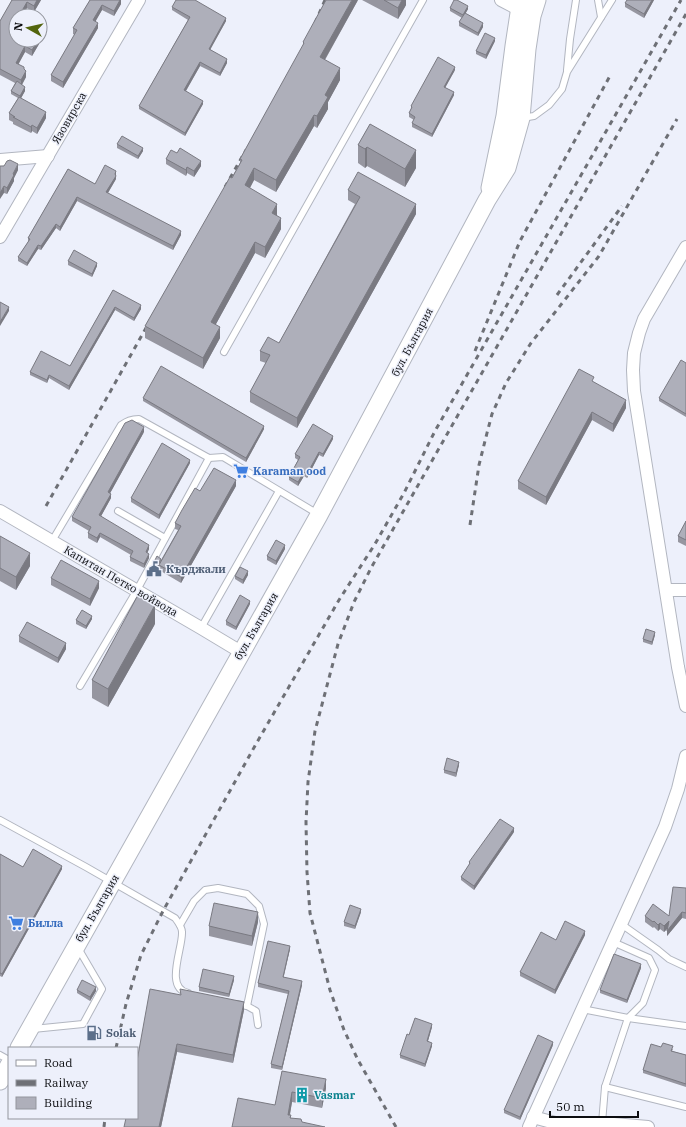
<svg xmlns="http://www.w3.org/2000/svg" width="686" height="1127" viewBox="0 0 686 1127" font-family="'IBM Plex Serif',serif">
  <rect width="100%" height="100%" fill="#edf0fb"/>
  <g fill="none" stroke-linecap="round" stroke-linejoin="round">
    <g stroke="#b2b6c0" stroke-width="8">
      <g id="lane">
        <path d="M598 0 601 17"/>
        <path d="M567 70 570 39 576 0"/>
        <path d="M522 118 534 116 549 105 562 89 567 72 612 0"/>
        <path d="M224 352 423 0"/>
        <path d="M118 511 165 538"/>
        <path d="M52 541 121 425C127 421 131 419 139 419L209 458 223 457 318 514"/>
        <path d="M201 628 279 491"/>
        <path d="M80 686 137 590 209 458"/>
        <path d="M0 820 86 867 175 918C178 922 182 927 182 932 183 948 164 988 188 993"/>
        <path d="M621 924 658 950 669 959 686 967"/>
        <path d="M180 925 194 901 205 890 218 888 247 894 259 906 264 924 247 1006"/>
        <path d="M237 1004 247 1006 256 1011 258 1025"/>
        <path d="M582 1009 628 1018 686 1026"/>
        <path d="M33 1029 83 1024 102 989 78 948"/>
        <path d="M0 1055 9 1060"/>
        <path d="M605 1087 686 1107"/>
        <path d="M602 1123 605 1087 628 1018 643 1003 655 970 649 958 613 942"/>
      </g>
    </g>
    <g stroke="#b2b6c0" stroke-width="14">
      <g id="street">
        <path d="M501 0 526 13"/>
        <path d="M0 160 48 156"/>
        <path d="M0 237 139 0"/>
        <path d="M686 247 644 319 639 333 634 353 633 370 634 391 678 667 686 706"/>
        <path d="M0 511 201 628 241 652"/>
        <path d="M666 590H686"/>
        <path d="M533 1117 559 1124 602 1123 648 1127"/>
        <path d="M529 1127 665 827 678 789 686 756"/>
      </g>
    </g>
    <g stroke="#b2b6c0" stroke-width="19">
      <g id="secondary">
        <path d="M490 188 505 116 514 46 521 0"/>
        <path d="M19 1048 319 515 487 200 507 168 521 118 527 49 532 16 537 0"/>
        <path d="M0 1081 9 1065"/>
      </g>
    </g>
    <use href="#lane" stroke="#fff" stroke-width="6"/>
    <use href="#street" stroke="#fff" stroke-width="12"/>
    <use href="#secondary" stroke="#fff" stroke-width="17"/>
    <g stroke="#6e7076" stroke-width="3" stroke-dasharray="5 5" stroke-linecap="butt">
      <path d="M315 23 325 0"/>
      <path d="M225 187 246 150"/>
      <path d="M557 295 622 206"/>
      <path d="M475 351 520 241 611 74"/>
      <path d="M46 506 151 319"/>
      <path d="M470 525 479 465 487 433 492 414 506 383 531 343 599 256 677 119"/>
      <path d="M116 1048 126 1004 141 955 163 911 256 744 339 600 375 544 404 493 435 431 681 0"/>
      <path d="M104 1127 105 1118"/>
      <path d="M396 1127 358 1060 344 1030 330 990 310 913 307 872 306 822 308 782 315 731 338 644 354 602 371 568 686 14"/>
    </g>
  </g>
  <g fill="#9696a0">
    <path d="M11 0H41L34 12 27 8 16 16V40H39V44L32 56 25 52 18 64 24 69 26 77 22 85 25 91 21 98 46 118 37 134 32 131 31 133 13 124V122L9 120V113L18 98 11 94V91L15 83 0 75V21L12 1Z"/>
    <path d="M90 0H121V4L114 16 102 10 95 21 98 28 63 88 51 81V75L75 35 73 34V28Z"/>
    <path d="M358 0 325 60 340 80 328 102V109L317 128 314 126 276 192 254 180 250 188 277 215 281 229 265 258 255 253 216 324 220 338 203 369 145 338V326L240 163V159L303 46V42Z"/>
    <path d="M362 0H406V5L398 19Z"/>
    <path d="M654 0 644 18 625 7V3Z"/>
    <path d="M172 7 226 21 210 49 227 63 220 76 200 66 186 91 203 104 185 136 139 109V106L188 20 172 10Z"/>
    <path d="M450 8 468 9 465 14 483 27 478 36 459 26V22L462 18 450 11Z"/>
    <path d="M495 41 486 59 476 54V51Z"/>
    <path d="M455 70 445 87 454 95 432 137 412 127V123L414 120 409 117V113L411 109V106Z"/>
    <path d="M370 124 416 168 405 187 367 166 365 168 358 163V145Z"/>
    <path d="M117 144 143 151 138 159 117 148Z"/>
    <path d="M177 153 201 166 194 177 187 173 186 176 166 164V159Z"/>
    <path d="M0 166 18 170 14 178V181L7 194 4 193Z"/>
    <path d="M68 169 95 184 116 179 108 193 181 235 173 250 77 201 60 231 56 228 41 250 38 249 27 266 18 261V257L28 242V238Z"/>
    <path d="M348 190 416 214 297 428 250 402V392L266 363 260 361V351L279 343 355 204 348 200Z"/>
    <path d="M68 261 97 266 92 277 68 265Z"/>
    <path d="M113 290 141 309 134 321 115 310 69 390 49 378 47 383 30 375V372L70 366Z"/>
    <path d="M686 363V417L659 401V398Z"/>
    <path d="M594 382 626 408 613 432 592 420 546 505 518 489V481Z"/>
    <path d="M143 398 264 429 246 462 143 401Z"/>
    <path d="M144 432 110 493 111 498 101 516 149 549 147 553 149 558 144 568 130 561V557L131 555 100 537 97 543 88 538V533L89 531 72 521V517Z"/>
    <path d="M333 439 323 457 319 455 307 478 304 476 298 486 289 480V477L298 460 295 458V454Z"/>
    <path d="M190 463 159 519 131 502V498Z"/>
    <path d="M236 486 181 583 159 570 156 575 152 572V566L161 560 178 530 175 529V523L200 491Z"/>
    <path d="M686 521V546L678 542V536Z"/>
    <path d="M0 536 30 566 16 590 0 581Z"/>
    <path d="M285 549 276 565 267 560V556Z"/>
    <path d="M248 575 243 584 235 579V576Z"/>
    <path d="M51 578 99 588 90 606 51 585Z"/>
    <path d="M250 604 236 630 226 625V621Z"/>
    <path d="M92 619 86 629 76 624V620Z"/>
    <path d="M155 624 108 707 92 698V680Z"/>
    <path d="M655 635 652 645 643 642V639Z"/>
    <path d="M19 636 66 649 58 663 19 642Z"/>
    <path d="M459 765 456 777 444 773V770Z"/>
    <path d="M514 832 474 890 461 880V877L469 865V862Z"/>
    <path d="M0 854 23 867 62 869 2 977 0 976Z"/>
    <path d="M686 888V919L682 918 667 936 668 928 664 932 660 929 658 931 654 927 653 928 645 922V916H669Z"/>
    <path d="M361 912 355 929 344 926V922Z"/>
    <path d="M258 922 252 946 209 936V926Z"/>
    <path d="M585 935 555 994 520 976V972L556 940Z"/>
    <path d="M290 949 283 977 302 985 282 1070 271 1068V1064L288 994 258 987V983Z"/>
    <path d="M641 968 627 1003 600 993V990Z"/>
    <path d="M234 980 229 997 199 991V987Z"/>
    <path d="M77 990 96 991 90 1001 77 993Z"/>
    <path d="M244 1010 233 1063 177 1052 161 1127H124L137 1118V1061Z"/>
    <path d="M432 1027 428 1041 432 1046 425 1067 400 1058V1055L409 1035Z"/>
    <path d="M553 1045 520 1120 504 1113V1110Z"/>
    <path d="M661 1047 673 1049 672 1051 686 1055V1087L643 1073V1070Z"/>
    <path d="M282 1071 326 1088 322 1108 292 1102 290 1115 291 1118 302 1122 232 1127 275 1105Z"/>
  </g>
  <g fill="#7a7a82">
    <path d="M37 0H41L34 12V6Z"/>
    <path d="M120 0H121V4L114 16V11Z"/>
    <path d="M352 0H358L320 68V57Z"/>
    <path d="M402 0H406V5L398 19V8Z"/>
    <path d="M652 0H654L644 18V14Z"/>
    <path d="M27 2V8L22 16H19Z"/>
    <path d="M102 5V10L93 26V20Z"/>
    <path d="M468 6V9L463 18V15Z"/>
    <path d="M226 18V21L209 52V49Z"/>
    <path d="M98 23V28L63 88V82Z"/>
    <path d="M483 23V27L478 36V33Z"/>
    <path d="M495 38V41L486 59V55Z"/>
    <path d="M38 40H39V44L32 56V50Z"/>
    <path d="M25 46V52L16 69V63Z"/>
    <path d="M227 59V63L220 76V73Z"/>
    <path d="M200 62V66L184 94V90Z"/>
    <path d="M455 67V70L444 90V87Z"/>
    <path d="M340 68V80L328 102V109L317 128V116L325 95Z"/>
    <path d="M26 71V77L21 86V80Z"/>
    <path d="M25 87V91L20 100V96Z"/>
    <path d="M454 92V95L432 137V134Z"/>
    <path d="M203 101V104L185 136V133Z"/>
    <path d="M46 112V118L37 134V128Z"/>
    <path d="M314 115V126L276 192V180Z"/>
    <path d="M32 125V131L31 133V127Z"/>
    <path d="M367 147V166L365 168V149Z"/>
    <path d="M143 148V151L138 159V156Z"/>
    <path d="M416 150V168L405 187V169Z"/>
    <path d="M201 161V166L194 177V171Z"/>
    <path d="M18 164V170L14 178V181L7 194V188Z"/>
    <path d="M187 167V173L186 176V170Z"/>
    <path d="M254 168V180L245 197V185Z"/>
    <path d="M116 171V179L106 196V192Z"/>
    <path d="M4 186V193L0 199V193Z"/>
    <path d="M77 197V201L60 231V227Z"/>
    <path d="M277 204V215L272 225V213Z"/>
    <path d="M416 204V214L297 428V418Z"/>
    <path d="M281 218V229L265 258V247Z"/>
    <path d="M56 224V228L41 250V246Z"/>
    <path d="M181 231V235L173 250V246Z"/>
    <path d="M255 242V253L211 333V322Z"/>
    <path d="M38 245V249L27 266V263Z"/>
    <path d="M97 263V266L92 277V274Z"/>
    <path d="M141 305V309L134 321V318Z"/>
    <path d="M9 307V311L0 326V322Z"/>
    <path d="M115 307V310L69 390V386Z"/>
    <path d="M220 327V338L203 369V358Z"/>
    <path d="M49 375V378L47 383V380Z"/>
    <path d="M626 400V408L613 432V424Z"/>
    <path d="M592 412V420L546 505V497Z"/>
    <path d="M264 426V429L246 462V458Z"/>
    <path d="M144 427V432L108 497V492Z"/>
    <path d="M333 436V439L323 457V454Z"/>
    <path d="M319 452V455L307 478V474Z"/>
    <path d="M190 460V463L159 519V515Z"/>
    <path d="M304 472V476L298 486V482Z"/>
    <path d="M236 480V486L181 583V577Z"/>
    <path d="M111 494V498L99 520V515Z"/>
    <path d="M100 533V537L97 543V538Z"/>
    <path d="M149 545V549L146 556V552Z"/>
    <path d="M285 545V549L276 565V561Z"/>
    <path d="M30 553V566L16 590V577Z"/>
    <path d="M149 554V558L144 568V564Z"/>
    <path d="M161 559 159 565V570L156 575V568Z"/>
    <path d="M248 571V575L243 584V580Z"/>
    <path d="M99 581V588L90 606V599Z"/>
    <path d="M250 601V604L236 630V627Z"/>
    <path d="M155 605V624L108 707V689Z"/>
    <path d="M92 616V619L86 629V626Z"/>
    <path d="M655 632V635L652 645V642Z"/>
    <path d="M66 643V649L58 663V658Z"/>
    <path d="M459 762V765L456 777V773Z"/>
    <path d="M514 828V832L474 890V886Z"/>
    <path d="M62 866V869L2 977V974Z"/>
    <path d="M361 909V912L355 929V926Z"/>
    <path d="M258 912V922L252 946V936Z"/>
    <path d="M682 912V918L667 936V931Z"/>
    <path d="M669 921V927L664 932V926Z"/>
    <path d="M660 923V929L658 931V925Z"/>
    <path d="M585 931V935L555 994V990Z"/>
    <path d="M290 946V949L283 980V977Z"/>
    <path d="M641 964V968L627 1003V1000Z"/>
    <path d="M234 976V980L229 997V994Z"/>
    <path d="M302 981V985L282 1070V1067Z"/>
    <path d="M96 987V991L90 1001V997Z"/>
    <path d="M244 1002V1010L233 1063V1055Z"/>
    <path d="M432 1024V1027L427 1044V1041Z"/>
    <path d="M553 1042V1045L520 1120V1117Z"/>
    <path d="M432 1043V1046L425 1067V1064Z"/>
    <path d="M177 1044V1052L161 1127H159Z"/>
    <path d="M326 1079V1088L322 1108V1098Z"/>
    <path d="M292 1092V1102L288 1124V1115Z"/>
  </g>
  <g fill="#aeafba" stroke="#7a7a82">
    <path d="M12 0H37L34 6 27 2 19 16H16V21L14 24 16 25V40H38L32 50 25 46 16 63 24 67V69L26 71 21 80 0 69V21Z"/>
    <path d="M90 0H120L114 11 102 5 93 20 98 23 63 82 51 75 77 30 73 28Z"/>
    <path d="M176 0H195L226 18 209 49 227 59 220 73 200 62 184 90 203 101 185 133 139 106 190 17 172 7Z"/>
    <path d="M326 0H352L320 57 340 68 325 95 328 97 317 116 314 115 276 180 254 168 245 185 277 204 272 213 281 218 265 247 255 242 211 322 220 327 203 358 145 326 230 177 232 178 242 160 240 159 304 43 303 42Z"/>
    <path d="M384 0H402L398 8Z"/>
    <path d="M454 0H457L468 6 463 15 450 8Z"/>
    <path d="M627 0H652L644 14 625 3Z"/>
    <path d="M465 13 483 23 478 33 459 22Z"/>
    <path d="M485 33 495 38 486 55 476 51Z"/>
    <path d="M438 57 455 67 444 87 454 92 432 134 412 123 415 117 409 113 412 107 411 106Z"/>
    <path d="M17 81 25 87 20 96 11 91Z"/>
    <path d="M19 97 46 112 37 128 32 125 31 127 13 117H15L9 113Z"/>
    <path d="M370 124 416 150 405 169 367 147 365 149 358 145Z"/>
    <path d="M122 136 143 148 138 156 117 144Z"/>
    <path d="M180 148 201 161 194 171 187 167 186 170 166 159 171 150 177 153Z"/>
    <path d="M10 160 18 164 13 174 14 175 7 188 4 186 0 193V166H4L7 161Z"/>
    <path d="M105 165 116 171 115 174 116 176 106 192 181 231 173 246 77 197 60 227 56 224 41 246 38 245 27 263 18 257 30 239 28 238 68 169 95 184Z"/>
    <path d="M358 172 416 204 297 418 250 392 270 355 260 351 268 337 279 343 360 197 348 190Z"/>
    <path d="M74 250 97 263 92 274 68 261Z"/>
    <path d="M113 290 141 305 134 318 115 307 69 386 49 375 47 380 30 372 41 351 70 366Z"/>
    <path d="M0 302 9 307 0 322Z"/>
    <path d="M681 360 686 363V414L659 398Z"/>
    <path d="M161 366 264 426 246 458 143 398Z"/>
    <path d="M579 369 594 377 592 381 626 400 613 424 592 412 546 497 518 481Z"/>
    <path d="M132 420 144 427 108 492 111 494 99 515 149 545 146 552 149 554 144 564 130 557 133 551 100 533 97 538 88 533 91 527 72 517 125 423Z"/>
    <path d="M313 424 333 436 323 454 319 452 307 474 304 472 298 482 289 477 300 457 295 454Z"/>
    <path d="M162 443 190 460 159 515 131 498Z"/>
    <path d="M214 468 236 480 181 577 159 565 181 526 175 523 182 510 195 488 200 491Z"/>
    <path d="M686 521V540L678 536Z"/>
    <path d="M0 536 30 553 16 577 0 568Z"/>
    <path d="M276 540 285 545 276 561 267 556Z"/>
    <path d="M157 556 161 559 156 568 152 566Z"/>
    <path d="M61 560 99 581 90 599 51 578Z"/>
    <path d="M240 567 248 571 243 580 235 576Z"/>
    <path d="M138 595 155 605 108 689 92 680Z"/>
    <path d="M240 595 250 601 236 627 226 621Z"/>
    <path d="M82 610 92 616 86 626 76 620Z"/>
    <path d="M27 622 66 643 58 658 19 636Z"/>
    <path d="M646 629 655 632 652 642 643 639Z"/>
    <path d="M447 758 459 762 456 773 444 770Z"/>
    <path d="M500 819 514 828 474 886 461 877 470 863 469 862Z"/>
    <path d="M33 849 62 866 2 974 0 973V854L23 867Z"/>
    <path d="M673 887 686 888V913L682 912 667 931 669 921 664 926 660 923 658 925 654 921 653 922 645 916 653 904 669 916Z"/>
    <path d="M214 903 258 912 252 936 209 926Z"/>
    <path d="M350 905 361 909 355 926 344 922Z"/>
    <path d="M565 921 585 931 555 990 520 972 541 932 556 940Z"/>
    <path d="M268 941 290 946 283 977 302 981 282 1067 271 1064 289 991 258 983Z"/>
    <path d="M614 954 641 964 627 1000 600 990Z"/>
    <path d="M203 969 234 976 229 994 199 987Z"/>
    <path d="M82 980 96 987 90 997 77 990Z"/>
    <path d="M150 989 181 995 180 989 244 1002 233 1055 177 1044 159 1127H124L126 1118H137V1061Z"/>
    <path d="M415 1018 432 1024 427 1041 432 1043 425 1064 400 1055 407 1034 409 1035Z"/>
    <path d="M538 1035 553 1042 520 1117 504 1110Z"/>
    <path d="M663 1043 673 1046 671 1051 686 1055V1084L643 1070 651 1044 661 1047Z"/>
    <path d="M282 1071 326 1079 322 1098 292 1092 288 1115H291L290 1118 301 1119 302 1122 325 1127H232L238 1098 275 1105Z"/>
  </g>
  <defs>
    <g id="supermarket-bare" transform="scale(1.2)"><path d="M-6-5.5h2.5l.6 2H6L4.5 2H-2.5L-4.4-4H-6ZM-1.5 3.2a1.3 1.3 0 1 0 .1 0ZM3 3.2a1.3 1.3 0 1 0 .1 0Z" fill="#3f7fe0" stroke="#edf0fb" stroke-width="2.5" paint-order="stroke"/></g>
    <g id="civic-bare" transform="scale(1.2)"><path d="M-.6-6.5H3V-4.5H.6V-3L4-1V1h2V6H-6V1h2V-1L-.6-3ZM-1.2 2.5V6h2.4V2.5Z" fill="#5c6f8a" stroke="#edf0fb" stroke-width="2.5" paint-order="stroke"/></g>
    <g id="fuel-bare" transform="scale(1.2)"><path d="M-5.5-6h7V0h2V4h1.3V-2.5L3-4.5l.8-.8L6-3V5H2.5V1h-1V6h-7ZM-4.2-4.7v3.2H.2V-4.7Z" fill="#5c6f8a" stroke="#edf0fb" stroke-width="2.5" paint-order="stroke"/></g>
    <g id="building-bare" transform="scale(1.2)"><path d="M-4-6H4V6H1V3H-1V6H-4ZM-2.5-4.3h1.7v1.8h-1.7ZM.8-4.3h1.7v1.8H.8ZM-2.5-1h1.7V.8h-1.7ZM.8-1h1.7V.8H.8Z" fill="#0f9aa8" stroke="#edf0fb" stroke-width="2.5" paint-order="stroke"/></g>
  </defs>
  <g fill-rule="evenodd">
    <use href="#supermarket-bare" x="241" y="471"/>
    <use href="#civic-bare" x="154" y="569"/>
    <use href="#supermarket-bare" x="16" y="923"/>
    <use href="#fuel-bare" x="94" y="1033"/>
    <use href="#building-bare" x="302" y="1095"/>
  </g>
  <g text-anchor="middle" dominant-baseline="central" stroke-width="3" stroke-linejoin="round" paint-order="stroke">
    <g font-size="11" fill="#0c0d10" stroke="#edf0fb">
      <text transform="translate(69 118) rotate(-60)">Язовирска</text>
      <text transform="translate(412 342) rotate(-62)">бул. България</text>
      <text transform="translate(121 581) rotate(30)">Капитан Петко войвода</text>
      <text transform="translate(256 626) rotate(-60)">бул. България</text>
      <text transform="translate(97 908) rotate(-60)">бул. България</text>
    </g>
    <g font-size="11" font-weight="bold" fill="#366cbe" stroke="#edf0fb" text-anchor="start">
      <text x="253" y="471">Karaman ood</text>
      <text x="28" y="923">Билла</text>
    </g>
    <g font-size="11" font-weight="bold" fill="#4e5e75" stroke="#edf0fb" text-anchor="start">
      <text x="166" y="569">Кърджали</text>
      <text x="106" y="1033">Solak</text>
    </g>
    <g font-size="11" font-weight="bold" fill="#0d838f" stroke="#edf0fb" text-anchor="start">
      <text x="314" y="1095">Vasmar</text>
    </g>
  </g>
  <rect x="8" y="1047" width="130" height="72" fill="#edf0fb" stroke="#93959d"/>
  <rect x="16" y="1060" width="20" height="6" fill="#ffffff" stroke="#93959d"/>
  <text x="44" y="1067" font-size="12" fill="#0c0d10">Road</text>
  <rect x="16" y="1080" width="20" height="6" fill="#6e7076" stroke="#93959d"/>
  <text x="44" y="1087" font-size="12" fill="#0c0d10">Railway</text>
  <rect x="16" y="1097" width="20" height="12" fill="#aeafba" stroke="#93959d"/>
  <text x="44" y="1107" font-size="12" fill="#0c0d10">Building</text>
  <g transform="translate(28 28) rotate(278)"><circle r="19" fill="#edf0fb" stroke="#93959d"/>
  <path d="M0-3L7 15L0 10L-7 15Z" fill="#52640d"/>
  <text y="-6" font-size="11" font-weight="bold" text-anchor="middle" fill="#0c0d10">N</text>
  </g>
  <path d="M550 1111v6h88v-6" fill="none" stroke="#0c0d10" stroke-width="2"/>
  <text x="556" y="1111" font-size="12" fill="#0c0d10" stroke="#edf0fb" stroke-width="3" paint-order="stroke">50 m</text>
</svg>
